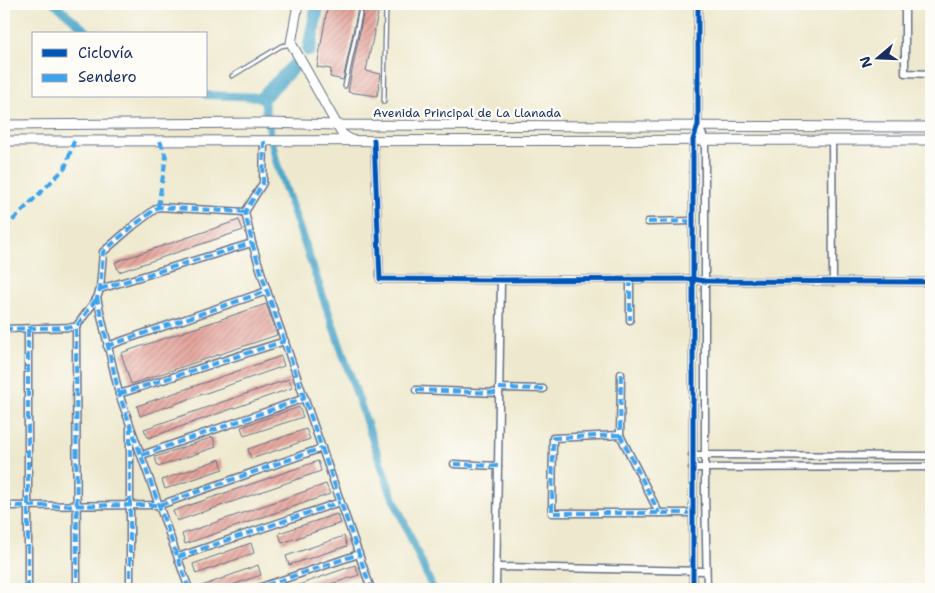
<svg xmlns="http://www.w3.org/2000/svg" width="935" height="593" viewBox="0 0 935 593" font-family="'Shantell Sans',sans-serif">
  <defs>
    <pattern id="building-hatch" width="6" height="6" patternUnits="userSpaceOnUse" patternTransform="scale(1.25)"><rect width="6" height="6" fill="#e5a49b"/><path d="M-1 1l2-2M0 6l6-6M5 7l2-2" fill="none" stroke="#b98682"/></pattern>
  </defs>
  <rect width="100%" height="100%" fill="#fdfcf7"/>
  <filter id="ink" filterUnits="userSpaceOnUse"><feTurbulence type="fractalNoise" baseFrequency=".02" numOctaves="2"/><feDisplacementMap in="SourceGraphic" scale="10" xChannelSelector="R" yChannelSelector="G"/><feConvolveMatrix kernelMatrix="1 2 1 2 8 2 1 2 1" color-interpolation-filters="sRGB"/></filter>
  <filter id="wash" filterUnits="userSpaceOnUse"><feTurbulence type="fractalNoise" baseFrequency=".0096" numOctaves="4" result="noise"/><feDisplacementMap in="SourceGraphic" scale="20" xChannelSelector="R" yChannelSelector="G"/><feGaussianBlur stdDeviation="1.12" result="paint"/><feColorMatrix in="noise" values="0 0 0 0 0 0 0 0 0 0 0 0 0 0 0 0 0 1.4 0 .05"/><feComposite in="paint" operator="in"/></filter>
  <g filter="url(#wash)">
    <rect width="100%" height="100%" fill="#eee9ce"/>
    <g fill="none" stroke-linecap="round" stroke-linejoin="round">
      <g stroke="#49a5c7" stroke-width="8">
        <path d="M55 4 90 34"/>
        <path d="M206 95 263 97 276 161 390 490 433 589"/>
      </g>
      <g stroke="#49a5c7" stroke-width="14">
        <path d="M309 50 318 4"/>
        <path d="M263 97 295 65"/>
      </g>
    </g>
    <g id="blocks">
      <g fill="url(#building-hatch)">
        <path d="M328 4H359L343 80 330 77 331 69 317 67Z"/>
        <path d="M365 4H380L366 71 381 74 377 96 348 92Z"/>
        <path d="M239 220 243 230 119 272 115 262Z"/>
        <path d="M266 304 277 335 131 384 121 353Z"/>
        <path d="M281 356 284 366 140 416 137 406Z"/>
        <path d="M289 379 292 388 148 438 144 429Z"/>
        <path d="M299 407 303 417 244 436 241 427Z"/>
        <path d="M306 429 310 439 251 459 248 449Z"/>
        <path d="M213 437 216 447 158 467 155 457Z"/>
        <path d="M220 459 223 469 165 489 162 480Z"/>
        <path d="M318 461 321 471 177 521 173 511Z"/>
        <path d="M326 484 330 494 185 544 182 534Z"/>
        <path d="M337 514 341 523 282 543 279 533Z"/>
        <path d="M344 536 347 546 289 565 286 556Z"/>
        <path d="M251 543 254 553 196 574 193 564Z"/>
        <path d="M258 565 261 575 221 589H194Z"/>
        <path d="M355 565 359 575 315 589H287Z"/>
      </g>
    </g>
  </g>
  <g filter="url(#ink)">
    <use href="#blocks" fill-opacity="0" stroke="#657085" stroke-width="1"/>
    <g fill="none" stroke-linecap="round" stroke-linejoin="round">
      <g stroke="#657085" stroke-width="5.5">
        <g id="lane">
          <path d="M232 76 281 46 291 44"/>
          <path d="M345 86 362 4"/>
          <path d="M384 102 386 4"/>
        </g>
      </g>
      <g stroke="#657085" stroke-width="9">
        <g id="street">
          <path d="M905 4V73L931 74"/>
          <path d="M698 125 705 140V493L707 589"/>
          <path d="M374 140 380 279 501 280 692 279 705 281 931 282"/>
          <path d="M832 140 833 282"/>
          <path d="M264 141 263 183 245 212 252 243 267 291 371 589"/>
          <path d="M648 222 693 221"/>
          <path d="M630 279V320"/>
          <path d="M100 289 252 243"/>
          <path d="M4 329 76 327"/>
          <path d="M28 329V589"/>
          <path d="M107 346 267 291"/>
          <path d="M621 374 620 435 659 513"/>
          <path d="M499 388 543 389"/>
          <path d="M416 390 499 393"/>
          <path d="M119 394 285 341"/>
          <path d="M620 435 553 438 552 513H692"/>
          <path d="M142 455 305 398"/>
          <path d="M692 455 931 456"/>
          <path d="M454 464 498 466"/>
          <path d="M692 468 931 467"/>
          <path d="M4 506 160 505 322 448"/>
          <path d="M178 557 340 502"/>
          <path d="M496 567 706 571"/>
          <path d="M77 589 76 327 97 298"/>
          <path d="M130 589V428"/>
          <path d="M189 589 119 394 97 298 100 289 103 252 133 226 158 207 245 212"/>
          <path d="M255 589 359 554"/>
          <path d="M496 589 501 280"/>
          <path d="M693 589V140L698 125V4"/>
        </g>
      </g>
      <g stroke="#657085" stroke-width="11">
        <g id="secondary">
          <path d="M298 4 291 43 342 134 351 140"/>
          <path d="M4 125 268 123 337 125 931 127"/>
          <path d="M4 141 931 140"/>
        </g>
      </g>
      <use href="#lane" stroke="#fff" stroke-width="3"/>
      <use href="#street" stroke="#fff" stroke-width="6"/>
      <use href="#secondary" stroke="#fff" stroke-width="9"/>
      <g stroke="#3da3ed" stroke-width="4" stroke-dasharray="8 4" stroke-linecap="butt">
        <path d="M264 141 263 183 245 212 252 243 267 291 371 589"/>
        <path d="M158 207 166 157 160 141"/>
        <path d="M648 222 693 221"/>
        <path d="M4 229 65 168 74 141"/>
        <path d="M630 279V320"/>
        <path d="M100 289 252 243"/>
        <path d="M4 329 76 327"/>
        <path d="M28 329V589"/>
        <path d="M107 346 267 291"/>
        <path d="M621 374 620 435 659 513"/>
        <path d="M499 388 543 389"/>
        <path d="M416 390 499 393"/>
        <path d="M119 394 285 341"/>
        <path d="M620 435 553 438 552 513H692"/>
        <path d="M142 455 305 398"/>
        <path d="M454 464 498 466"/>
        <path d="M4 506 160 505 322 448"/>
        <path d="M178 557 340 502"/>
        <path d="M77 589 76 327 97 298"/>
        <path d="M130 589V429"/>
        <path d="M189 589 119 394 97 298 100 289 103 252 133 226 158 207 245 212"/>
        <path d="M255 589 359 554"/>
      </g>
      <g stroke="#fdfcf7" stroke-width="8">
        <g id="cycleway">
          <path d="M374 140 380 279 501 280 692 279 705 281 931 282"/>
          <path d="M693 589V140L698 125V4"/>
        </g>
      </g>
      <use href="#cycleway" stroke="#0057b8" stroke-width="5"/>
    </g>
  </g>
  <g text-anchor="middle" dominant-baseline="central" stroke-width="5" stroke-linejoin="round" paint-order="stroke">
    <g font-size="12" fill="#1b2f5e" stroke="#fdfcf7">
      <text x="467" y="113">Avenida Principal de La Llanada</text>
    </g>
  </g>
  <rect width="935" height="593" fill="none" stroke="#fdfcf7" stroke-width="20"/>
  <rect x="32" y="32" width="175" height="65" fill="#fdfcf7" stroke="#a3aaba"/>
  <rect x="42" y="49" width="25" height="8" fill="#0057b8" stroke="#a3aaba"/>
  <text x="78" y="58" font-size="15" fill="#1b2f5e">Ciclovía</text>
  <rect x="42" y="74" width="25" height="8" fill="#3da3ed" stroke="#a3aaba"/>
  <text x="78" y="82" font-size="15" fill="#1b2f5e">Sendero</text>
  <g transform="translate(878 58) rotate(251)" stroke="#fdfcf7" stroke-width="4" paint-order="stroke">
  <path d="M0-4L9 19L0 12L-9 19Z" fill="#1b2f5e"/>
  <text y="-8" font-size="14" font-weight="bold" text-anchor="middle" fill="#1b2f5e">N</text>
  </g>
</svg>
